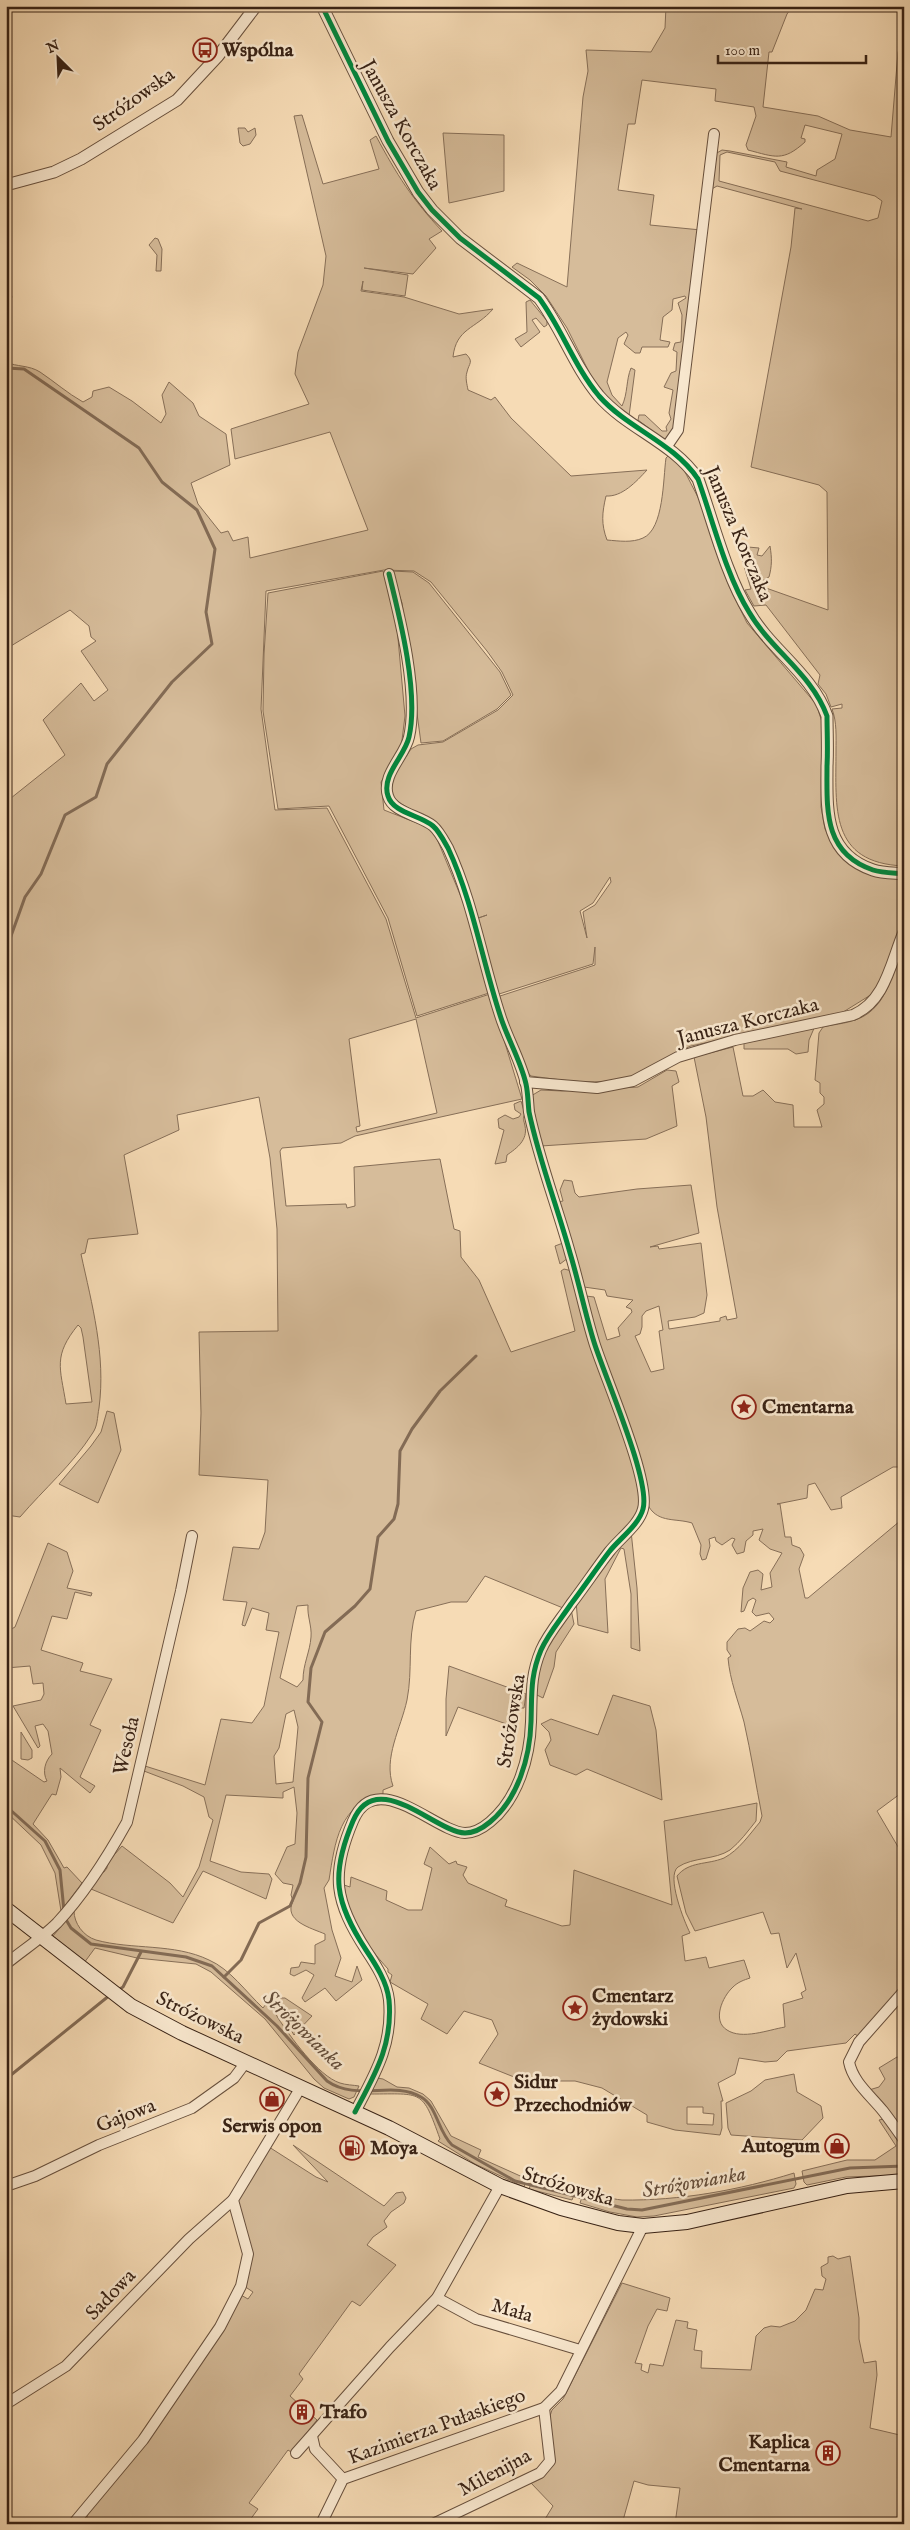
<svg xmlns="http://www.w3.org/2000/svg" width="910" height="2530" viewBox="0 0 910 2530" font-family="'IM FELL English',serif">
  <rect width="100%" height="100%" fill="#f6dbb5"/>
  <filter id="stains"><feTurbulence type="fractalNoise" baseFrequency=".004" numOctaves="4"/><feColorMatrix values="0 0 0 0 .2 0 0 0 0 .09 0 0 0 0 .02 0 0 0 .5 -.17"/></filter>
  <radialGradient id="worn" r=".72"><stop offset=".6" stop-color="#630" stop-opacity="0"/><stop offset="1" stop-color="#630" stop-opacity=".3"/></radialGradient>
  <g fill="#d6bc9a" stroke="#876f58" fill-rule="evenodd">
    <path d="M666 6H793L787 14 772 52H769L763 107 818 116 850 130 891 137 898 52 904 41V866C829 863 836 808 836 751 836 737 837 722 832 709L842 708V704L831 707 826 694 818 684 820 675 766 605 754 606 745 590 751 589 740 553 748 547 759 548 757 555 762 556 770 546C772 558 772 566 769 577L762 581 766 588 828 610 827 492 819 485 751 467 791 247 795 208 802 209 717 186 710 190 715 154 722 150 730 151 787 162 786 167 816 176 817 170 835 159 842 134 805 125 801 138 805 139V142C783 162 775 157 748 150L746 145 756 116 754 107 715 101 716 89 642 80 635 124H628L618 190 654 195 650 225 701 230 675 430 667 439H663L638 420 639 415H645L662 431H667L666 427 671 419 669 413 673 390 664 387 671 373 676 371 677 352 673 350 675 343 681 342 682 315 678 303 686 298 685 296 673 299 672 310 663 317 660 340 670 342 668 347H642L640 353H635L624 344 628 335 626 332 618 338 607 382 612 395 622 406C628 393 626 380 631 368L635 370 629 416 610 400 595 384 567 328 546 296 530 280 512 267 517 263 567 287 583 97 588 71 586 50 651 52 665 28ZM727 152 775 162 780 171 875 196 882 201 878 218 868 221 719 181 720 155Z"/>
    <path d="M302 115 323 184 379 169 370 140 376 136C397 175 412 199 442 231L429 239 436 248 413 274 364 268 408 275 405 296 362 290 363 281 361 291 404 297 459 314 493 309C476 329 456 328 453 357L466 354C474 362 469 363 467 372 465 378 467 384 468 390L491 400 495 397 511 418 571 476 647 470C636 482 622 497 606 496 602 513 601 524 607 540 619 541 632 543 643 538 664 529 663 479 666 458L670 454 684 470 706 513 714 546 729 586 747 623 816 704 822 722 821 807 825 829 835 848 904 878V923L880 986 873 997 869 996 840 1014 691 1046C674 1052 660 1064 643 1072 607 1088 569 1081 531 1076L522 1066 497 997 595 965V947L593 964 496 995 476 919 487 915 475 919C468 903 443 833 435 825 421 812 405 809 390 795L391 779 411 749 418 745 443 742 498 710 513 695 502 672 487 651 431 582 414 571 384 570 266 591 261 709 275 810 327 808 386 919 416 1018 490 994 522 1099 355 1136 341 1143 282 1148 280 1151 286 1206 346 1204 347 1208 355 1206 354 1167 440 1159 454 1229 460 1231 461 1257 479 1280 511 1352 575 1331 561 1271 564 1269 572 1271 586 1296 594 1297 607 1340 620 1336 618 1328 632 1312 631 1309 626 1307 633 1300 607 1296 605 1290 584 1287 558 1202 563 1201 560 1190 564 1180 572 1181 575 1193 579 1197 637 1189 691 1185 699 1233 650 1247 658 1246 659 1249 701 1243 707 1295 704 1313 695 1317 668 1321 669 1329 720 1321V1318L726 1316 727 1320 737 1318 717 1207 706 1117 694 1057 733 1047 743 1096H753L763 1090 775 1102 793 1105 794 1127H822L817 1110 824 1104V1097L820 1093V1083L815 1080 819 1033 823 1027C836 1024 852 1023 864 1016 889 1002 895 965 904 941V1467H893L841 1497 842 1508 831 1510 815 1483 808 1485 807 1498 777 1504H780L785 1537H791L792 1545 800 1548 804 1555 799 1569 805 1598H808L900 1521H904V1791L877 1811 904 1857V2010L891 2001 859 2037 855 2034 846 2043 787 2051 777 2061 765 2062 739 2058 735 2074 718 2083 723 2101H721L722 2128 720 2135 675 2130 647 2122V2115L602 2088 575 2081H524L479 2063 498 2034 492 2020 464 2011 447 2034 421 2019 428 2004 390 1982 392 1975 388 1972V1969C366 1945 348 1918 344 1885L350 1887 351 1877 387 1891 386 1900 408 1910H422L432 1868 424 1864 430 1847 449 1864 456 1861 457 1864 467 1867 463 1875 468 1883 507 1900 505 1906 562 1926 570 1925 574 1870 672 1905 664 1821 757 1803 756 1821C748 1831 740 1842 730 1850 715 1860 693 1857 678 1867 666 1876 684 1921 690 1933L682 1936 685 1961 706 1957 709 1968 744 1960 750 1978C744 1980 738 1982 733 1987 722 1997 712 2021 727 2030 742 2040 768 2030 785 2027L783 2004 803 1998 801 1993 806 1990 796 1953 787 1968 779 1933 771 1934 763 1912 695 1931 686 1913 677 1876C689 1861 707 1865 724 1858 739 1850 749 1835 760 1822L762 1816C756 1785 751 1753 744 1722 738 1700 730 1681 728 1658L731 1656 727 1650V1642L738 1629 745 1628 750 1631 764 1621 770 1623 774 1619 769 1613 756 1616 752 1612 756 1600 753 1598 748 1601 744 1611 741 1612 743 1588 750 1572 758 1570 763 1574 761 1590 772 1587 770 1573 782 1553 770 1549 759 1540 763 1529 753 1531V1535L746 1541 744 1552 737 1554 732 1545 735 1539 732 1538 722 1545 716 1541 715 1537 709 1539 710 1546 706 1559 702 1560 700 1554 701 1545 692 1523C676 1518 659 1523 649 1507L632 1447 642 1512 563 1608 485 1576 467 1602H451L416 1611C407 1640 413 1670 407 1700 401 1728 383 1758 393 1786L383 1790V1794C339 1804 335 1842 329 1880L324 1888 332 1930 341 1958 335 1976 352 1982 357 1966 362 1980 336 2001 325 1988 305 2002 302 1998 314 1975 306 1970 294 1976 290 1974 291 1968 299 1967 301 1962 315 1964V1945L325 1940V1934C311 1928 283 1921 293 1901L291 1895 293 1885 283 1883 275 1874 287 1847 295 1844 297 1813 294 1787 283 1792V1798L226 1795 210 1861 241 1872 269 1874 272 1879 266 1899 203 1871 173 1923 91 1889 99 1873 104 1872 107 1868V1863L122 1846 170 1883 183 1897 199 1867 213 1820 209 1817 204 1797 183 1786 144 1771 145 1766 205 1785 221 1719 252 1723 264 1706 279 1632 266 1630 269 1613 252 1608 245 1626 242 1625 247 1602 223 1600 233 1547 259 1549 265 1532 268 1480 199 1475 201 1413 199 1332 278 1331 277 1229 270 1158 259 1097 177 1115 179 1130 124 1155 138 1234 88 1239 85 1253 81 1254C92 1305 106 1355 99 1408 97 1418 98 1426 92 1434 73 1464 44 1489 20 1517L6 1515V802L65 755 43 720 81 683 94 701 108 690 81 651 96 641 91 637 89 626 70 610 6 649V362C17 367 29 365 40 372 55 382 67 393 83 402L92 397 93 391 109 387 132 401 161 423 166 414 162 395 169 382 193 403 199 416 226 434 230 465 191 483 198 504 221 533 228 531 233 541 248 537 250 558 368 530 330 432 235 459 231 429 309 404 295 374 298 352 323 285 326 256 294 116ZM610 877 611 882 595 905 583 912 587 938 580 911 593 903ZM416 1019 437 1113 357 1132 356 1127 360 1126 349 1039ZM659 1306 663 1330 659 1331 664 1369 651 1372 635 1336 640 1334 642 1327V1316L646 1311ZM78 1325 81 1328 83 1337 92 1402 66 1404C60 1367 53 1356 78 1325ZM308 1605C307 1616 312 1626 311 1637 310 1652 303 1664 303 1680L297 1687 280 1678 297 1606ZM294 1710 298 1727 293 1782 276 1784 274 1756 279 1748 286 1714ZM687 2107H703V2113L714 2114 713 2125 687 2124Z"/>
    <path d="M238 128H245L248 132 255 128 256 135 250 144 243 146 240 143Z"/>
    <path d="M443 133 504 135V191L449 203Z"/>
    <path d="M155 238 158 239 162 249 161 271H156L157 255 149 245Z"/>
    <path d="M6 276 12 297 6 309Z"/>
    <path d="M530 300 547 321V325L544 327 536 318 532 320 540 332 521 347 515 339 527 332 526 302Z"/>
    <path d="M383 571 396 616 405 716 401 748 381 782 384 810 430 828 435 834 466 909 489 993 417 1016 388 918 329 806 278 809 263 711 264 654 268 593Z"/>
    <path d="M391 571 413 572 429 583 500 672 511 695 497 709 443 741 421 743 402 603Z"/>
    <path d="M815 1026 809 1040 808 1052 796 1054 788 1049H744V1043Z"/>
    <path d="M667 1070 676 1071 679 1082 672 1086 677 1126 646 1139 541 1146 531 1096 541 1090 562 1091 638 1087Z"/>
    <path d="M521 1101 525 1114C522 1119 524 1120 525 1126 528 1140 517 1148 507 1155L506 1162 495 1164 504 1130 499 1128 498 1119 505 1115 513 1119 519 1117 521 1114 515 1110 514 1104Z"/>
    <path d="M563 1243 568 1258 560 1264 555 1246Z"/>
    <path d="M107 1411 114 1413 121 1450 98 1503 59 1484 91 1446 101 1432Z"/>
    <path d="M631 1531 637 1588 640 1651 631 1648V1594L624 1549 621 1548 605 1579 608 1633 578 1625 576 1601Z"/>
    <path d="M48 1543 67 1552 73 1571 67 1588 92 1593 91 1596 75 1592 67 1619 52 1616 41 1650 83 1663 80 1671 112 1679 90 1725 101 1730 80 1777 95 1786 90 1793 60 1768 61 1777 56 1795 52 1794 33 1824 48 1840 64 1868 67 1867 82 1883 61 1911 55 1873 41 1845 6 1812V1756L44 1782 47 1781C42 1772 45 1761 52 1754L48 1731 43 1724 35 1726 40 1746 38 1748 13 1706 41 1700 44 1694 43 1683 33 1684 30 1666 6 1668V1632L15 1627Z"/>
    <path d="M571 1609 574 1624 556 1652 554 1667 543 1698 533 1693 545 1648Z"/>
    <path d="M449 1666 526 1694 524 1708H518L515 1727 458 1707 446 1736V1699Z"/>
    <path d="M613 1695 650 1706 656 1730 662 1800 587 1769 576 1775 550 1765 545 1750 551 1740 549 1732 541 1724 551 1719 598 1735Z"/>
    <path d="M21 1732 32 1750V1758L28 1760 21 1759Z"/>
    <path d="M74 1911C74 1923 83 1936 96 1940 132 1950 174 1943 209 1960 230 1969 246 1992 263 2008L269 2000C273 2005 274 2012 278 2018 290 2036 318 2076 340 2083 346 2085 353 2085 359 2086L354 2097 349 2099 324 2088 314 2079 265 2019 211 1972 196 1964 137 1958 95 1948 84 1963 53 1936Z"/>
    <path d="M280 1998H285L312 2016 294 2035 278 2008Z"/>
    <path d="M897 2057 904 2058V2135L869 2090 879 2087 885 2079 879 2068Z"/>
    <path d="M794 2074 797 2092 821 2106 823 2118 802 2140 731 2135 728 2128 726 2103 751 2091 765 2080Z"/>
    <path d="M377 2078 383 2079 397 2087 409 2088 423 2094 431 2101 451 2136 481 2150 478 2157 527 2179 524 2187 475 2164 438 2141 440 2139C422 2089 423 2094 370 2094Z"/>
    <path d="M884 2119 904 2145V2175L846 2177 807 2185 804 2182 802 2171 847 2160H875L896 2146 879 2120Z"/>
    <path d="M293 2145 384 2206 396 2193 403 2192 406 2198 404 2203 391 2212 384 2221 387 2227 373 2237 367 2245 396 2265 360 2306 352 2301 299 2374 303 2379 290 2396 317 2420 291 2452 288 2450 249 2503 258 2509 247 2524H87V2510L101 2495 239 2294 248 2299 253 2292 244 2286 248 2276 238 2200 269 2147 316 2177 328 2182Z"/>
    <path d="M794 2173 796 2184 794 2188 654 2216 637 2217 610 2212 580 2203 584 2191C596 2194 610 2199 622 2200 679 2201 740 2190 794 2173Z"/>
    <path d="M532 2181 576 2190 572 2200 529 2189Z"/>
    <path d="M833 2256 838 2259 850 2256 859 2318V2339L864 2363 876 2361 877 2375 870 2428 904 2436V2524H675L680 2488 648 2485 634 2481 622 2524H542L553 2506 531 2483 549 2467 547 2416H550L552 2410 563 2399 622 2283 670 2298 667 2311 657 2309 648 2326 635 2363 642 2364 641 2370 648 2373 650 2364 663 2366 676 2320 688 2322 687 2328 697 2330 694 2350 702 2351 701 2368 751 2370 756 2336 764 2328 771 2326 780 2327 795 2321 806 2310 815 2289 823 2290 826 2279 822 2276 821 2267 828 2263V2257Z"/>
  </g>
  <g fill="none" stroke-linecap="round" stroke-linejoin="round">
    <g stroke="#836b55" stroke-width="3">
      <path d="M6 368 24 369 139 448 162 482 197 510 215 549 206 612 212 644 172 682 107 764 96 797 65 815 41 874 25 897 6 950"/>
      <path d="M6 1806 45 1841 60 1870 64 1911"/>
      <path d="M65 1918 71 1928 91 1944 186 1957 212 1966 277 2026 327 2081C357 2102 393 2080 421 2097 437 2106 438 2132 452 2145L515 2181 627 2209 642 2210 850 2168 904 2166"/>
      <path d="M224 1977 241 1960 259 1923 290 1906 300 1883 306 1857 308 1778 322 1722 308 1702 311 1668 325 1632 355 1606 370 1589 378 1537 394 1519 398 1504 400 1451 412 1429 440 1391 476 1356"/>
      <path d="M118 1990 123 1987 141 1952"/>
      <path d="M6 2079 110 1995"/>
    </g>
    <g stroke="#68503d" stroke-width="12">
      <g id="minor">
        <path d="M667 446 678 430 714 134"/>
        <path d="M525 1082 597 1088 633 1081 678 1057 735 1040 853 1015C886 1001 891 961 904 931"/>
        <path d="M6 1964C23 1950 42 1938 57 1923 85 1893 107 1858 127 1822L181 1591 192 1536"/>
        <path d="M904 1991 859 2042 849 2062C853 2082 870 2095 883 2111 890 2120 897 2130 904 2140"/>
        <path d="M355 2112C375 2074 393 2045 389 2000 387 1982 376 1965 366 1950 335 1902 330 1875 353 1821 376 1766 435 1832 465 1833 474 1833 484 1827 490 1822 518 1799 530 1757 531 1722 532 1695 530 1676 541 1650 548 1634 561 1619 571 1604 584 1587 596 1569 609 1552 619 1539 639 1525 643 1509 651 1481 604 1375 594 1342 585 1313 579 1283 570 1253 557 1206 539 1160 529 1112 528 1103 528 1093 526 1084 521 1061 507 1038 500 1015 482 960 473 902 448 848 444 841 439 831 433 826 420 815 393 813 388 796 381 775 405 756 409 737 419 693 400 618 389 574"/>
        <path d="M6 2186 35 2176 99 2145 192 2108 234 2078 246 2062"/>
        <path d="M437 2298 476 2319 580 2350"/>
        <path d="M6 2404 66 2366 189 2239 233 2200"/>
        <path d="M312 2436 315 2449 343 2479"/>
        <path d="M296 2453 390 2347 437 2298 500 2186"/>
        <path d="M73 2524 143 2440 220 2327 241 2286 248 2254 233 2200 301 2087"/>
        <path d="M321 2524 343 2479 544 2408 561 2391 643 2226"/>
        <path d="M433 2524 540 2473 550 2461 544 2408"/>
      </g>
    </g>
    <g stroke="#68503d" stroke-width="13">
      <g id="tertiary">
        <path d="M322 6 388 141 418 192 432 210 460 238 539 298C562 329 574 366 599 396 628 429 673 442 698 479 713 521 726 575 749 612 771 650 812 674 827 716 827 732 828 749 827 766 827 809 823 853 873 870 882 873 894 873 904 874"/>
        <path d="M6 185 54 172 81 159 177 100 218 56 256 6"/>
      </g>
    </g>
    <g stroke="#382215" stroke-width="16">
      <path id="secondary" d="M6 1909 131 2006 182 2033 389 2128 500 2186 561 2208 618 2223 643 2226 687 2222 847 2186 904 2181"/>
    </g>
    <use href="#minor" stroke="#f9e8cf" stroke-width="10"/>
    <use href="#tertiary" stroke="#f9e8cf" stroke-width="11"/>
    <use href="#secondary" stroke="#f9e8cf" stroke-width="14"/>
    <g stroke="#f9e8cf" stroke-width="8">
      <g id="cycleway">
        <path d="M322 6 388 141 418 192 432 210 460 238 539 298C562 329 574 366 599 396 628 429 673 442 698 479 713 521 726 575 749 612 771 650 812 674 827 716 827 732 828 749 827 766 827 809 823 853 873 870 882 873 894 873 904 874"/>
        <path d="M355 2112C375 2074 393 2045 389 2000 387 1982 376 1965 366 1950 335 1902 330 1875 353 1821 376 1766 435 1832 465 1833 474 1833 484 1827 490 1822 518 1799 530 1757 531 1722 532 1695 530 1676 541 1650 548 1634 561 1619 571 1604 584 1587 596 1569 609 1552 619 1539 639 1525 643 1509 651 1481 604 1375 594 1342 585 1313 579 1283 570 1253 557 1206 539 1160 529 1112 528 1103 528 1093 526 1084 521 1061 507 1038 500 1015 482 960 473 902 448 848 444 841 439 831 433 826 420 815 393 813 388 796 381 775 405 756 409 737 419 693 400 618 389 574"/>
      </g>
    </g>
    <use href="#cycleway" stroke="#00873e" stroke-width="5"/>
  </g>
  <defs>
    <g id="bus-ring" transform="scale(1.25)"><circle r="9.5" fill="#f9e8cf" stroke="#8f2418" stroke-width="1.5"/><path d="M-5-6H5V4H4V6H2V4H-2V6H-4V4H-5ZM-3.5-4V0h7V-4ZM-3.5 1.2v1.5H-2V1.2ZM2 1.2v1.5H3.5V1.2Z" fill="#8f2418"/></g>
    <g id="sight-ring" transform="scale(1.25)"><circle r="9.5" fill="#f9e8cf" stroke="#8f2418" stroke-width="1.5"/><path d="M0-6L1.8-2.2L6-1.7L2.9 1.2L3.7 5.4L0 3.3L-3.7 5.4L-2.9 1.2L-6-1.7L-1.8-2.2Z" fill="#8f2418"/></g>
    <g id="shop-ring" transform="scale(1.25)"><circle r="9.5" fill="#f9e8cf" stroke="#8f2418" stroke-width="1.5"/><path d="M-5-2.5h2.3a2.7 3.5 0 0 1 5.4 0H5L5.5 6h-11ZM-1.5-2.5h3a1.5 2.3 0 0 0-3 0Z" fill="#8f2418"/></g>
    <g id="fuel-ring" transform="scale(1.25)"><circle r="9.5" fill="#f9e8cf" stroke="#8f2418" stroke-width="1.5"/><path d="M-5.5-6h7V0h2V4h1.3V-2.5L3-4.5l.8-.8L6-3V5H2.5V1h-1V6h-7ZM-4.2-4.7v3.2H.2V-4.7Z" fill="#8f2418"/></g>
    <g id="building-ring" transform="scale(1.25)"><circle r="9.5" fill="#f9e8cf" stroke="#8f2418" stroke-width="1.5"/><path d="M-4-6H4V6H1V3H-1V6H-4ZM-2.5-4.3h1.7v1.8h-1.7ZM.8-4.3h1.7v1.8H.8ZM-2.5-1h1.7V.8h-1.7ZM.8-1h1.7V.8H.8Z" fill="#8f2418"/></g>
  </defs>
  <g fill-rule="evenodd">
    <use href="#bus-ring" x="205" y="50"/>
    <use href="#sight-ring" x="744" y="1407"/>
    <use href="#sight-ring" x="575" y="2008"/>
    <use href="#sight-ring" x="497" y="2094"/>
    <use href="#shop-ring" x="272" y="2099"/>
    <use href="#shop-ring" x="837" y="2146"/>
    <use href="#fuel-ring" x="352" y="2148"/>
    <use href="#building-ring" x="302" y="2412"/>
    <use href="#building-ring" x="828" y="2453"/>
  </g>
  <g text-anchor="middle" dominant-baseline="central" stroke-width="5" stroke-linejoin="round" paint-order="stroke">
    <g font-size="20" font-weight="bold" fill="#382215" stroke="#f9e8cf" text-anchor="start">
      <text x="222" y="50">Wspólna</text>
      <text x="762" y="1407">Cmentarna</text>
      <text x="592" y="1996">Cmentarz<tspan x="592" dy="23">żydowski</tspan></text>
      <text x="514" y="2082">Sidur<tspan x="514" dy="23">Przechodniów</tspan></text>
      <text x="272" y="2126" text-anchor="middle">Serwis opon</text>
      <text x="820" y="2146" text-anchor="end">Autogum</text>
      <text x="370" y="2148">Moya</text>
      <text x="320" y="2412">Trafo</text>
      <text x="810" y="2442" text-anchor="end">Kaplica<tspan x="810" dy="23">Cmentarna</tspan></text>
    </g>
    <g font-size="20" fill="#382215" stroke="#f9e8cf">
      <text transform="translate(134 100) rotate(-35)">Stróżowska</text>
      <text transform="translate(401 125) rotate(61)">Janusza Korczaka</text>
      <text transform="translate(738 534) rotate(67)">Janusza Korczaka</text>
      <text transform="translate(748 1022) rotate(-14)">Janusza Korczaka</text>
      <text transform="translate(512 1721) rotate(-81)">Stróżowska</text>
      <text transform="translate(127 1746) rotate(-77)">Wesoła</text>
      <text transform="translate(200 2018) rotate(26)">Stróżowska</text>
      <text transform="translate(126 2116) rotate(-21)">Gajowa</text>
      <text transform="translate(568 2187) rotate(17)">Stróżowska</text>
      <text transform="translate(111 2295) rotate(-46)">Sadowa</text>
      <text transform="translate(512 2311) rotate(16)">Mała</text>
      <text transform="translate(437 2427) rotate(-20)">Kazimierza Pułaskiego</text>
      <text transform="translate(495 2473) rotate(-28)">Milenijna</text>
    </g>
    <g font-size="21" font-style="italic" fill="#644d3a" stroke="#f9e8cf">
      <text transform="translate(303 2031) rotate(44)">Stróżowianka</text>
      <text transform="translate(694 2183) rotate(-10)">Stróżowianka</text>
    </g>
  </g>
  <rect width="910" height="2530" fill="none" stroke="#f6dbb5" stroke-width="25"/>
  <rect x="8" y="8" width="895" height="2515" fill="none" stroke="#382215" stroke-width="2.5"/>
  <rect x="12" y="12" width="885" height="2505" fill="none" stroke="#382215"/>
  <g transform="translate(58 58) rotate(336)" stroke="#f9e8cf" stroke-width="4" paint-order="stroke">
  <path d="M0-4L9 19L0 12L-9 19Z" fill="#382215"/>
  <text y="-8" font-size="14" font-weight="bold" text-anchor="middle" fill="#382215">N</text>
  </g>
  <path d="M718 55v8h148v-8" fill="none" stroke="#382215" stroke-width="2.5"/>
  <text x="725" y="55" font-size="15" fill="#382215" stroke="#f9e8cf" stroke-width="4" paint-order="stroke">100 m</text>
  <rect width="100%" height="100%" filter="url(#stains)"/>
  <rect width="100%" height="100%" fill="url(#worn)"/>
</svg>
